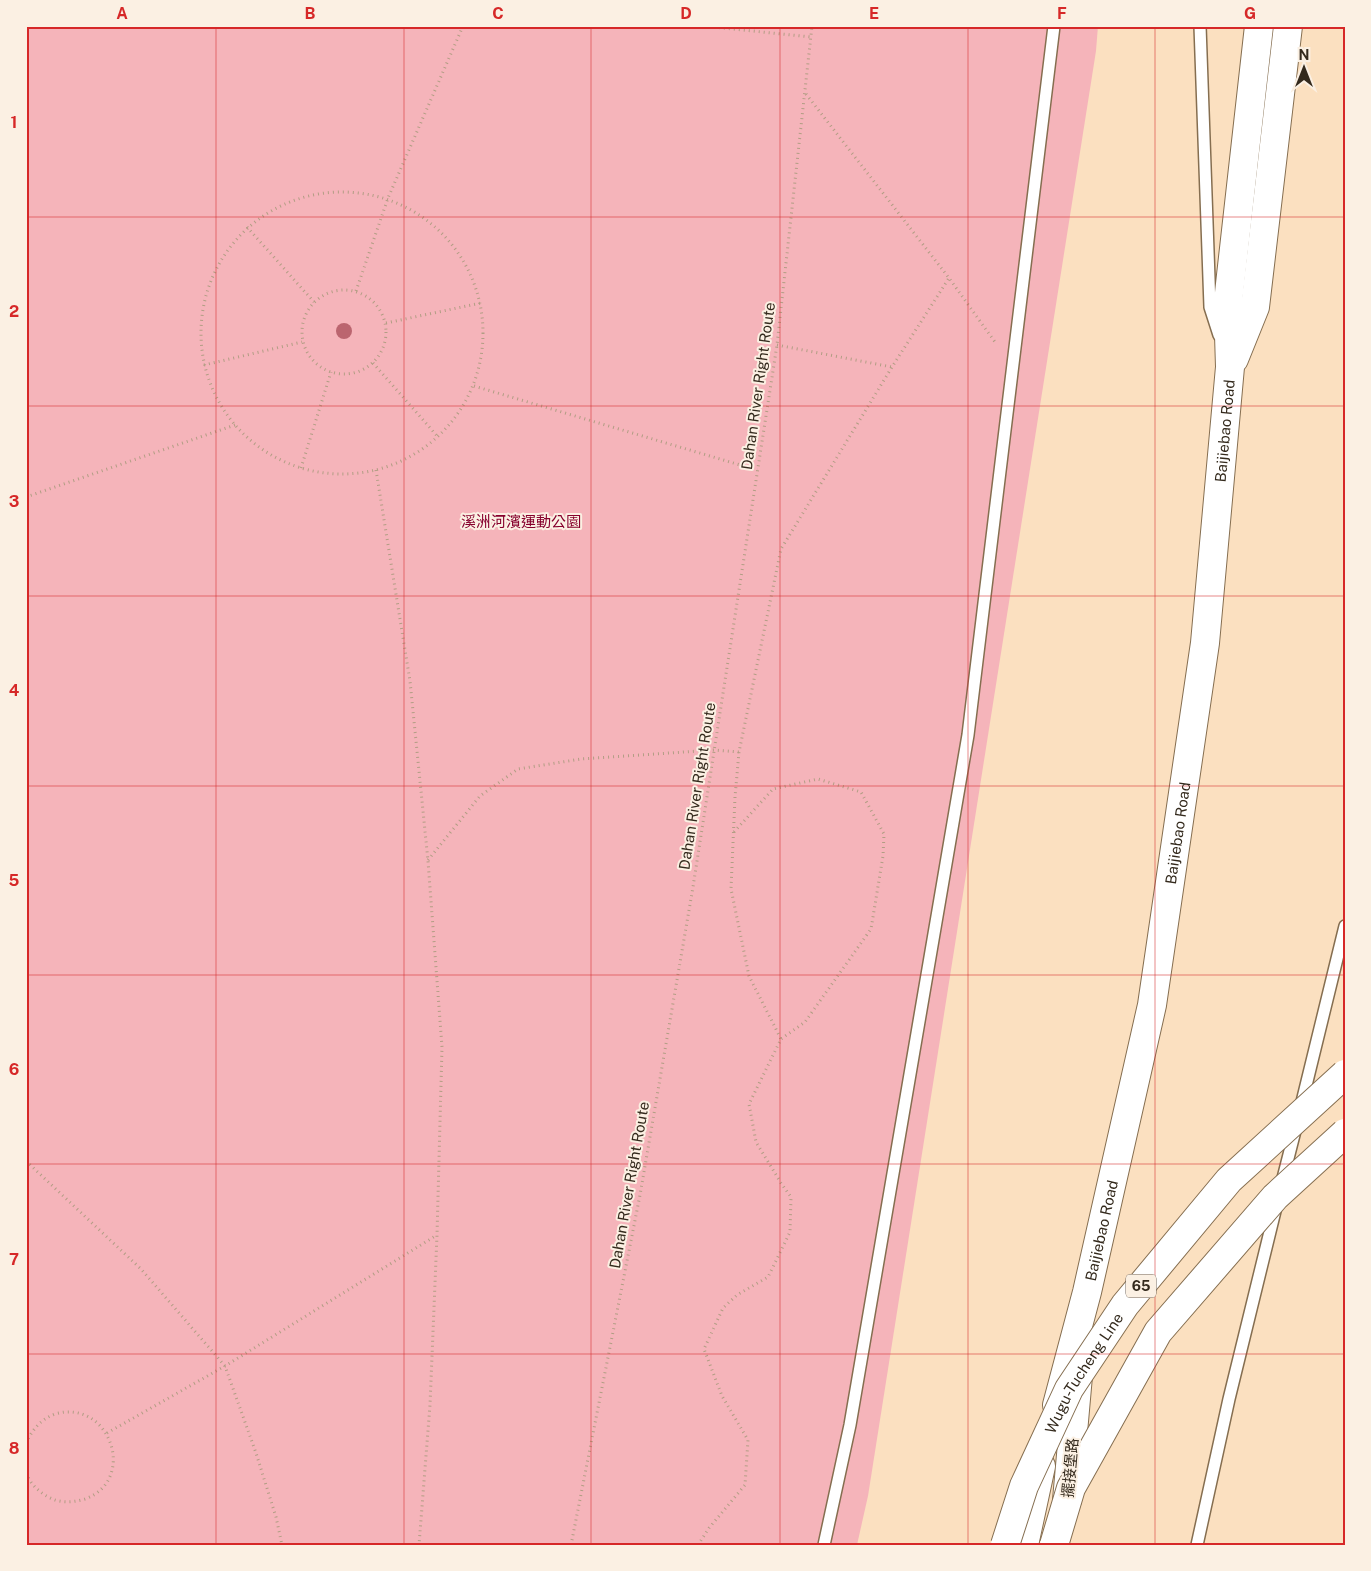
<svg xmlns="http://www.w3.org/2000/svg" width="1371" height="1571" viewBox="0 0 1371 1571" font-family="'Public Sans','Noto Sans TC',sans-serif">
  <rect width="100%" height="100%" fill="#fbe0c0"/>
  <path fill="#f5b4ba" d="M26 26H1098L1096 51 868 1496 857 1545H26Z"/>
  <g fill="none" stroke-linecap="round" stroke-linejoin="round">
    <g stroke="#856e50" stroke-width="14">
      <g id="service">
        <path d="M1200 26 1210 307 1219 335"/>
        <path d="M1301 1106 1345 926"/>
        <path d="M1282 1182 1296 1127"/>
        <path d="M824 1545 850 1425 968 735 1054 26"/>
        <path d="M1197 1545 1229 1399 1276 1207"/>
      </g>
    </g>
    <g stroke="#856e50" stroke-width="30">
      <g id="tertiary">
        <path d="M1234 359 1255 307 1288 26"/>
        <path id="s1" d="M1057 1405 1087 1292 1152 1005 1205 643 1230 367 1228 302 1259 26"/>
        <path d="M1067 1500 1078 1376"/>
        <path d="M1024 1545 1041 1466"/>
      </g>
    </g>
    <g stroke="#b29d84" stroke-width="3" stroke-dasharray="1 4" stroke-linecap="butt">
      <path d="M704 26 811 37"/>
      <path d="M806 94 949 278 995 342"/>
      <circle cx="342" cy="333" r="141"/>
      <path d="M247 227 314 302"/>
      <circle cx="344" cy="332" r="42"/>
      <path d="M356 291 388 198 463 26"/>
      <path d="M386 323 481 303"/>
      <path d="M777 345 892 367"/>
      <path d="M373 363 438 437"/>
      <path d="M204 365 302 342"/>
      <path d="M474 386 757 470"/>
      <path d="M301 468 331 372"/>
      <path d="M376 470 410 681 428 861 442 1047 437 1235 430 1405 419 1545"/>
      <path d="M26 497 235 425"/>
      <path d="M734 832 773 789 818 779 861 792 884 834 883 856 871 929 805 1022 781 1039"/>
      <path d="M428 860 480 796 518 769 581 759 714 750 739 752"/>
      <path d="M26 1161 141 1269 225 1366 256 1453 276 1517 282 1545"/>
      <path d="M107 1433 225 1366 437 1235"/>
      <path d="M26 1443C32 1430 41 1419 55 1414 110 1398 138 1480 85 1499 75 1502 65 1503 55 1500 42 1495 30 1485 26 1472"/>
      <path d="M571 1545 640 1195 693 887 777 345 812 26"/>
      <path d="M698 1545 709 1528 745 1485 748 1440 722 1396 704 1349 723 1308 737 1295 768 1277 790 1232 791 1197 781 1183 756 1142 749 1104 781 1039 749 976 731 889 735 797 739 752 781 549 892 367 949 278"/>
    </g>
    <use href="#service" stroke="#fff" stroke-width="11"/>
    <use href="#tertiary" stroke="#fff" stroke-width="28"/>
    <g stroke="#856e50" stroke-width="30" stroke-linecap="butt">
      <g id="trunk-bridge">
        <path id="s2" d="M1005 1545 1024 1486 1069 1389 1125 1305 1229 1180 1345 1074"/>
        <path d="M1054 1545 1071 1488 1158 1332 1275 1197 1345 1133"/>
      </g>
    </g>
    <use href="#trunk-bridge" stroke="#fff" stroke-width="28"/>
  </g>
  <circle fill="#bb656f" cx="344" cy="331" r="8"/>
  <path fill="none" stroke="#d62828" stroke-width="1" stroke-opacity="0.55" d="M216 26V1545M404 26V1545M591 26V1545M780 26V1545M968 26V1545M1155 26V1545M26 217H1345M26 406H1345M26 596H1345M26 786H1345M26 975H1345M26 1164H1345M26 1354H1345"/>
  <g text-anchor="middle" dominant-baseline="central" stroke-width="4" stroke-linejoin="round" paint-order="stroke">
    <rect fill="#fbf0e3" stroke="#706558" stroke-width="1" x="1126" y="1274.5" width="30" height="23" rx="4"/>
    <g font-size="14" font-weight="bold" fill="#342a1d">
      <text x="1141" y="1286">65</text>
    </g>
    <g font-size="15" fill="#342a1d" stroke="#fbf0e3">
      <text transform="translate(758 386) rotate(-82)">Dahan River Right Route</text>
      <text stroke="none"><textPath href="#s1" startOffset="990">Baijiebao Road</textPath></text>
      <text transform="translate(697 786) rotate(-81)">Dahan River Right Route</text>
      <text stroke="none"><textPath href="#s1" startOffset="585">Baijiebao Road</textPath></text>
      <text transform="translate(629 1185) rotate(-80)">Dahan River Right Route</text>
      <text stroke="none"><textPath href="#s1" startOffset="180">Baijiebao Road</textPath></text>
      <text stroke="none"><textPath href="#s2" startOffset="190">Wugu-Tucheng Line</textPath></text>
      <text transform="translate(1070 1468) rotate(-85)">擺接堡路</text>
    </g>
    <g font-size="15" fill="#86002d" stroke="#fbf0e3">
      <text x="521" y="521">溪洲河濱運動公園</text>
    </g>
  </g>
  <rect width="1371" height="1571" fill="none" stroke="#fbf0e3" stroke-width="55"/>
  <g transform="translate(1304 68)" stroke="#fbf0e3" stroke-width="4" paint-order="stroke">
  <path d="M0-4L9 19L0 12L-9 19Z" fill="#342a1d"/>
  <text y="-8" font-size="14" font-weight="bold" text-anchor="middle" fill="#342a1d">N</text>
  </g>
  <rect x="28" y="28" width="1316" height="1516" fill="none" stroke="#d62828" stroke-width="2"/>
  <g font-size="16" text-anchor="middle" font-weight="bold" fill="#d62828">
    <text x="122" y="19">A</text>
    <text x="310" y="19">B</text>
    <text x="498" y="19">C</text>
    <text x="686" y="19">D</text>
    <text x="874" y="19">E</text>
    <text x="1062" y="19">F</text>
    <text x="1250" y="19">G</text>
    <text x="14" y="128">1</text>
    <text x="14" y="317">2</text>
    <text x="14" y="507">3</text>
    <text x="14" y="696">4</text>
    <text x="14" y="886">5</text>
    <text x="14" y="1075">6</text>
    <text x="14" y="1265">7</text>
    <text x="14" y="1454">8</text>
  </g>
</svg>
